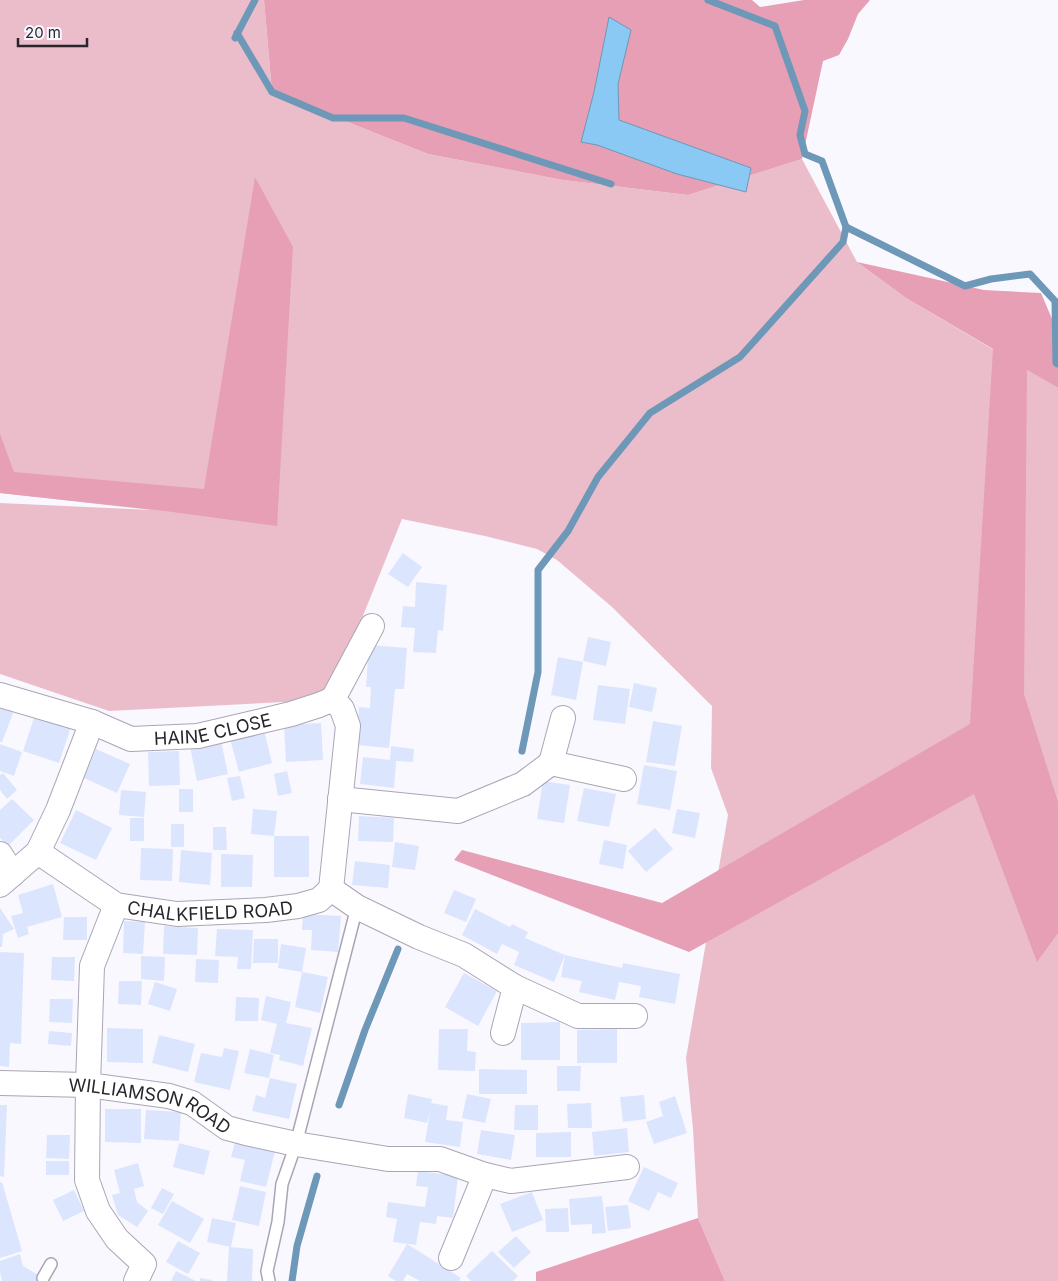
<svg xmlns="http://www.w3.org/2000/svg" width="1058" height="1281" viewBox="0 0 1058 1281" font-family="Inter,sans-serif">
  <rect width="100%" height="100%" fill="#faf8ff"/>
  <path fill="#ebbdca" d="M0 0H264L272 92 428 154 563 180 688 195 802 159 857 262 906 298 1058 388V1281H725L698 1218 693 1129 686 1058 728 815 711 768 712 706 612 607 557 560 537 549 485 536 402 519 348 653 326 693 303 701 109 711 0 674V503L152 510 0 493Z"/>
  <g fill="#e69fb4">
    <path d="M264 0H752L760 7 804 0H870L858 14 848 39 839 55 823 61 802 159 688 195 563 180 428 154 272 92Z"/>
    <path d="M255 177 293 247 277 526 165 511 0 493V434L14 472 204 489Z"/>
    <path d="M857 262 984 290 1041 293 1058 333V388L1027 370 1024 694 1058 802V933L1037 962 974 794 689 952 454 860 462 850 662 903 970 724 993 349 906 298Z"/>
    <path d="M698 1218 725 1281H536V1272Z"/>
  </g>
  <path fill="#8ac9f3" stroke="#6d98b7" d="M609 17 631 30 618 84 619 120 751 168 746 192 677 174 597 145 581 142 594 92Z"/>
  <g fill="none" stroke-linecap="round" stroke-linejoin="round">
    <g stroke="#6d98b7" stroke-width="7">
      <path d="M708 0 775 26 805 111 800 135 805 154 822 161 846 227 965 286 991 279 1030 274 1055 301 1056 363 1058 364"/>
      <path d="M237 33 272 92 333 118H404L611 184"/>
      <path d="M235 38 255 0"/>
      <path d="M522 751 538 672V570L568 531 598 477 650 413 740 357 843 242 846 227"/>
      <path d="M339 1105 365 1030 398 949"/>
      <path d="M292 1281 297 1246 317 1176"/>
    </g>
  </g>
  <g fill="#dce5fe">
    <path d="M403 553 422 567 408 587 388 574Z"/>
    <path d="M416 582 447 585 443 631 438 630 436 653 413 652 415 628 401 627 403 606 415 607Z"/>
    <path d="M588 637 611 642 606 666 583 661Z"/>
    <path d="M369 645 407 648 404 689H395L389 748 356 745 359 707 370 708 371 687H366Z"/>
    <path d="M558 657 583 662 576 700 551 695Z"/>
    <path d="M634 683 657 688 652 712 629 707Z"/>
    <path d="M598 685 630 689 625 724 593 720Z"/>
    <path d="M0 705 14 711 2 742H0Z"/>
    <path d="M35 715 71 727 59 763 23 751Z"/>
    <path d="M653 721 682 726 675 766 646 762Z"/>
    <path d="M321 723 323 760 286 762 284 725Z"/>
    <path d="M264 730 272 763 239 772 230 739Z"/>
    <path d="M221 741 228 774 197 781 190 747Z"/>
    <path d="M0 744 22 752 14 776 0 771Z"/>
    <path d="M391 746 414 749 413 762 396 761 394 788 360 784 363 757 390 760Z"/>
    <path d="M96 749 130 764 117 793 84 778Z"/>
    <path d="M179 751 180 785 149 786 148 752Z"/>
    <path d="M644 765 677 771 670 810 637 804Z"/>
    <path d="M287 771 292 793 278 796 274 774Z"/>
    <path d="M3 773 17 790 7 799 0 790V775Z"/>
    <path d="M240 776 245 798 232 801 227 778Z"/>
    <path d="M543 781 570 785 564 823 537 819Z"/>
    <path d="M584 788 616 794 609 827 577 821Z"/>
    <rect x="179" y="789" width="14" height="23"/>
    <path d="M121 790 146 792 144 817 119 815Z"/>
    <path d="M12 799 34 820 8 846 0 838V810Z"/>
    <path d="M253 809 277 811 274 836 251 834Z"/>
    <path d="M677 809 700 813 695 838 672 833Z"/>
    <path d="M76 810 112 828 96 860 60 843Z"/>
    <path d="M359 816 394 818 393 842 358 841Z"/>
    <rect x="130" y="818" width="14" height="23"/>
    <rect x="171" y="824" width="13" height="23"/>
    <path d="M213 827H226L227 850H213Z"/>
    <path d="M655 828 673 849 646 872 628 851Z"/>
    <rect x="274" y="836" width="35" height="41"/>
    <path d="M604 840 627 845 623 869 599 864Z"/>
    <path d="M395 842 419 846 415 870 392 867Z"/>
    <path d="M141 848 173 849 172 881 140 880Z"/>
    <path d="M181 850 212 853 210 885 179 882Z"/>
    <path d="M221 854 253 855 252 887H221Z"/>
    <path d="M355 861 390 865 388 888 352 885Z"/>
    <path d="M53 884 62 917 27 927 29 934 18 938 11 916 23 913 18 895Z"/>
    <path d="M454 890 476 899 466 922 444 913Z"/>
    <path d="M0 908 14 929 3 934 2 947H0Z"/>
    <path d="M475 909 510 927 512 924 528 932 525 938 565 955 554 982 514 965 519 952 502 944 497 954 462 935Z"/>
    <path d="M303 914 341 916 338 952 311 950 312 930H302Z"/>
    <path d="M64 917H87V940H63Z"/>
    <path d="M124 921 145 922 143 954 123 953Z"/>
    <path d="M164 926 198 928 197 955 163 954Z"/>
    <path d="M217 929 253 930 251 969H237L238 957 215 956Z"/>
    <path d="M254 939H278V963H253Z"/>
    <path d="M281 944 306 948 302 972 278 968Z"/>
    <path d="M0 952 24 953 21 1044 10 1043 9 1067 0 1066Z"/>
    <path d="M565 955 622 968 623 963 680 974 675 1004 639 997 641 986 619 982 615 1000 579 992 582 981 561 977Z"/>
    <path d="M141 956 165 957 164 981 141 979Z"/>
    <path d="M52 957H75L74 981 51 980Z"/>
    <path d="M196 959 219 960 218 983 195 982Z"/>
    <path d="M302 972 328 977 320 1013 295 1007Z"/>
    <path d="M464 973 497 991 478 1026 445 1007Z"/>
    <path d="M119 981H142L141 1005 118 1004Z"/>
    <path d="M155 982 177 989 170 1011 148 1004Z"/>
    <path d="M266 996 291 1002 286 1023 312 1028 303 1066 279 1060 280 1055 270 1053 277 1024 261 1020Z"/>
    <path d="M236 997 259 998 258 1021H235Z"/>
    <path d="M50 999H73L72 1023 49 1022Z"/>
    <path d="M560 1022V1060H521V1023Z"/>
    <path d="M107 1028 143 1029V1063L107 1062Z"/>
    <path d="M439 1029H468L467 1051 476 1052 475 1071 438 1070Z"/>
    <path d="M617 1029V1063H577V1030Z"/>
    <path d="M49 1031 72 1033 71 1046 48 1044Z"/>
    <path d="M159 1035 195 1044 188 1072 152 1063Z"/>
    <path d="M224 1048 239 1051 230 1090 194 1082 201 1053 222 1057Z"/>
    <path d="M250 1049 274 1055 269 1078 244 1073Z"/>
    <path d="M557 1066H581L580 1091H557Z"/>
    <path d="M479 1069 527 1070V1094H479Z"/>
    <path d="M270 1078 297 1084 289 1119 252 1111 256 1095 265 1098Z"/>
    <path d="M408 1094 432 1099 431 1103 448 1106 446 1120 463 1122 460 1147 425 1142 430 1112 427 1123 404 1118Z"/>
    <path d="M467 1094 491 1099 485 1123 462 1118Z"/>
    <path d="M644 1095 646 1119 623 1122 620 1097Z"/>
    <path d="M675 1096 687 1133 654 1144 646 1122 663 1116 659 1102Z"/>
    <path d="M591 1103 592 1128H568L567 1104Z"/>
    <path d="M0 1105H7L4 1177 0 1176Z"/>
    <path d="M515 1105H538V1130H514Z"/>
    <path d="M105 1109H141V1143L105 1142Z"/>
    <path d="M146 1110 181 1112 179 1141 144 1139Z"/>
    <path d="M627 1128 629 1152 594 1156 592 1132Z"/>
    <path d="M481 1130 515 1135 511 1160 477 1154Z"/>
    <path d="M571 1132V1157H536V1133Z"/>
    <path d="M47 1135H70L69 1159 46 1158Z"/>
    <path d="M235 1142 275 1151 266 1187 240 1181 245 1160 231 1157Z"/>
    <path d="M179 1143 210 1151 204 1175 173 1167Z"/>
    <rect x="46" y="1161" width="23" height="14"/>
    <path d="M138 1163 144 1186 134 1189 137 1202 148 1211 137 1227 118 1215 112 1195 120 1193 114 1170Z"/>
    <path d="M644 1167 678 1183 671 1198 658 1192 649 1211 628 1201Z"/>
    <path d="M418 1171 458 1176 453 1218 437 1216 436 1224 420 1222 416 1245 393 1242 397 1219 386 1217 388 1202 425 1207 428 1187 416 1186Z"/>
    <path d="M2 1182 22 1251 0 1258V1183Z"/>
    <path d="M240 1186 266 1192 259 1226 232 1220Z"/>
    <path d="M162 1188 174 1194 163 1214 151 1208Z"/>
    <path d="M74 1190 84 1211 63 1221 53 1200Z"/>
    <path d="M532 1192 543 1220 512 1232 500 1204Z"/>
    <path d="M602 1196 606 1233 592 1234V1224L571 1225 569 1199Z"/>
    <path d="M172 1201 204 1219 190 1243 158 1225Z"/>
    <path d="M628 1205 631 1228 608 1231 605 1207Z"/>
    <path d="M568 1208 569 1232H546L545 1209Z"/>
    <path d="M212 1218 236 1223 231 1247 207 1242Z"/>
    <path d="M516 1236 531 1252 514 1268 498 1252Z"/>
    <path d="M178 1241 200 1253 188 1274 166 1262Z"/>
    <path d="M407 1244 461 1278 459 1281H420L407 1274 403 1281H396L388 1276Z"/>
    <path d="M229 1247 253 1249 252 1281H227Z"/>
    <path d="M492 1251 518 1276 513 1281H471L466 1276Z"/>
    <path d="M20 1254 23 1266 48 1281H2L0 1272V1261Z"/>
    <path d="M176 1271 196 1281H171Z"/>
    <path d="M200 1278 212 1280V1281H200Z"/>
  </g>
  <g fill="none" stroke-linecap="round" stroke-linejoin="round">
    <g stroke="#aaa5b5" stroke-width="14">
      <g id="lane">
        <path d="M43 1278 51 1264"/>
        <path d="M269 1281 267 1271 278 1222 282 1184 296 1144 357 907"/>
      </g>
    </g>
    <g stroke="#aaa5b5" stroke-width="26">
      <g id="street">
        <path id="s1" d="M0 695 92 722 131 739 198 736 291 714 319 705 333 699"/>
        <path d="M551 763 563 718"/>
        <path d="M340 799 458 811 523 784 551 763 624 779"/>
        <path id="s2" d="M38 852 116 905 177 914 266 910 298 906 319 900 331 889 357 907 419 937 464 955 515 987 578 1016H635"/>
        <path d="M0 854 13 874"/>
        <path d="M0 885 38 852 58 810 92 722"/>
        <path d="M331 889 348 726 342 709 333 699 372 626"/>
        <path d="M116 905 92 966 88 1085 87 1180 98 1211 117 1239 144 1264 136 1281"/>
        <path d="M503 1033 515 987"/>
        <path id="s3" d="M0 1083 88 1085 169 1096 192 1103 227 1128 246 1133 296 1144 388 1159H440L485 1175 511 1181 627 1167"/>
        <path d="M451 1258 485 1175"/>
      </g>
    </g>
    <use href="#lane" stroke="#fff" stroke-width="11"/>
    <use href="#street" stroke="#fff" stroke-width="24"/>
  </g>
  <g text-anchor="middle" dominant-baseline="central" stroke-width="4" stroke-linejoin="round" paint-order="stroke">
    <g font-size="18" fill="#28262c" stroke="#faf8ff">
      <text stroke="none"><textPath href="#s1" startOffset="221">HAINE CLOSE</textPath></text>
      <text stroke="none"><textPath href="#s2" startOffset="189">CHALKFIELD ROAD</textPath></text>
      <text stroke="none"><textPath href="#s3" startOffset="154">WILLIAMSON ROAD</textPath></text>
    </g>
  </g>
  <path d="M18 38v8h69v-8" fill="none" stroke="#28262c" stroke-width="2.5"/>
  <text x="25" y="38" font-size="15" fill="#28262c" stroke="#faf8ff" stroke-width="4" paint-order="stroke">20 m</text>
</svg>
